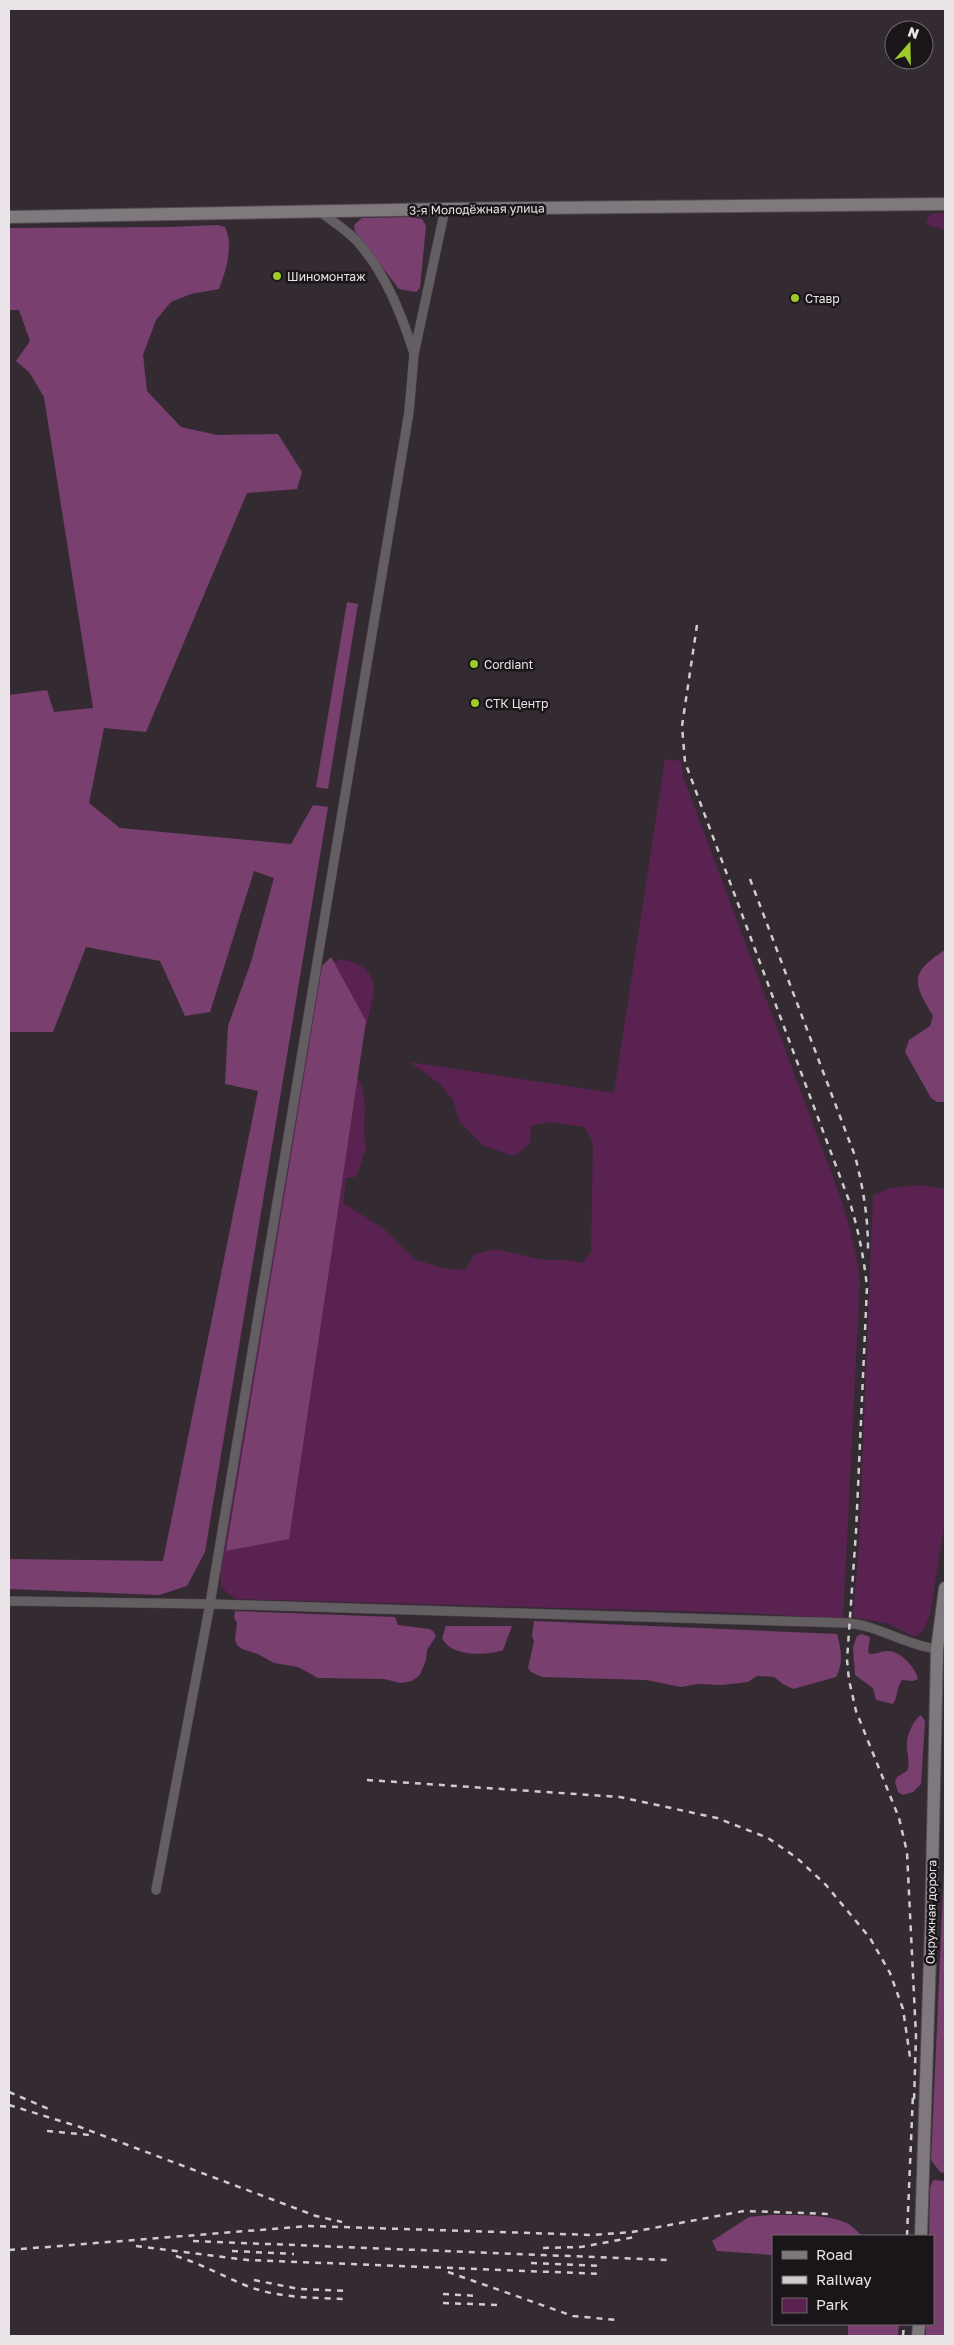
<svg xmlns="http://www.w3.org/2000/svg" width="954" height="2345" viewBox="0 0 954 2345" font-family="'Golos Text',sans-serif">
  <rect width="100%" height="100%" fill="#342b32"/>
  <g fill="#592250">
    <path d="M945 213V230L928 225 926 221 931 214Z"/>
    <path d="M665 759 681 761 683 776 837 1188C848 1219 856 1248 860 1280L843 1619 745 1613 238 1599 230 1596 221 1586 220 1559 318 977 326 967 339 959C361 963 374 969 374 994L354 1076 361 1083 365 1103 364 1131 366 1149 356 1177 346 1178 343 1203 384 1229 414 1259 442 1268 465 1270 475 1254 495 1249 544 1260H569L582 1263 591 1252 593 1143 584 1127 548 1122 531 1126 530 1144 514 1156 484 1146 460 1122 453 1100 440 1084 410 1062 614 1093Z"/>
    <path d="M920 1185 945 1189V1520L930 1615 923 1631 915 1637 889 1624 853 1617 859 1545 873 1195 891 1188Z"/>
  </g>
  <g fill="#793f6f">
    <path d="M410 217 422 219 426 226 420 288 416 292 399 289 355 231 354 225 362 218Z"/>
    <path d="M218 225 225 227C234 245 226 271 219 289L191 294 171 302 156 320 143 355 147 391 181 427 217 435 278 434 302 472 297 489 247 493 146 732 104 728 89 803 120 828 291 844 313 805 328 807 205 1552 187 1586 159 1595 9 1589V1559L163 1561 258 1091 225 1084 228 1026 251 962 274 878 254 871 210 1012 185 1016 160 961 86 947 53 1032H9V695L47 690 54 712 93 708 44 397 29 372 16 361 30 341 19 310H9V228L169 227Z"/>
    <path d="M347 602 358 604 328 789 316 787Z"/>
    <path d="M945 950V1102H937L931 1098 905 1052 909 1040 930 1026 933 1016C913 983 909 973 945 950Z"/>
    <path d="M331 957 366 1021 289 1539 226 1551 322 966Z"/>
    <path d="M235 1611 395 1617 398 1625 429 1629 433 1631 436 1636 427 1650 426 1660 420 1675 412 1681 401 1683 384 1679 318 1678 298 1667 274 1663 258 1654 242 1649 237 1645 235 1640 237 1623 234 1618Z"/>
    <path d="M534 1621 837 1634C841 1649 844 1662 836 1677L793 1689 783 1684 774 1677 757 1676 748 1682 722 1685 698 1684 681 1687 646 1680 542 1677 531 1672 528 1668 534 1641 532 1636Z"/>
    <path d="M446 1626H512L503 1650C486 1656 451 1657 442 1638Z"/>
    <path d="M862 1634 870 1637 868 1653C875 1656 880 1651 887 1651 900 1650 916 1668 918 1679L913 1681 902 1680C897 1686 898 1696 893 1704L876 1700 873 1688 855 1675 853 1647 857 1636Z"/>
    <path d="M921 1715 925 1721 921 1784 913 1792 903 1795 898 1792 895 1782 897 1777 907 1771C911 1762 906 1753 907 1743 907 1735 914 1719 921 1715Z"/>
    <path d="M945 1846V2173L940 2172 931 2160Z"/>
    <path d="M933 2180 945 2181V2336H926V2324H933V2236H929L930 2188Z"/>
    <path d="M770 2215C789 2215 827 2214 844 2222 851 2224 857 2232 863 2236H773V2255L717 2251 712 2241 749 2217Z"/>
    <path d="M848 2324H899L898 2336H848Z"/>
  </g>
  <g fill="none" stroke-linecap="round" stroke-linejoin="round">
    <g stroke="#51494f" stroke-width="10">
      <g id="minor">
        <path d="M319 211C331 220 345 229 356 240 385 272 401 313 414 353"/>
        <path d="M9 1601 210 1604 848 1623C880 1626 905 1645 937 1649"/>
        <path d="M156 1890 210 1604 409 412 414 354 445 209"/>
      </g>
    </g>
    <g stroke="#51494f" stroke-width="14">
      <g id="secondary">
        <path d="M9 217 445 209 945 204"/>
        <path d="M921 2236 931 1925 937 1649 945 1588"/>
        <path d="M918 2336 919 2324"/>
      </g>
    </g>
    <use href="#minor" stroke="#625e61" stroke-width="9"/>
    <use href="#secondary" stroke="#7f787d" stroke-width="12"/>
    <g stroke="#d1cbcf" stroke-width="2.5" stroke-dasharray="6 6" stroke-linecap="butt">
      <path d="M697 625 682 726 685 762 851 1206C859 1233 864 1259 867 1287L856 1532 847 1660 849 1680 856 1711 899 1818 907 1852 916 2036 914 2101"/>
      <path d="M750 879 855 1156C863 1187 868 1216 868 1249"/>
      <path d="M367 1780 620 1797 717 1818 768 1838 797 1858 826 1885 870 1938 890 1973 903 2009 910 2057"/>
      <path d="M9 2092 51 2110"/>
      <path d="M9 2105 80 2127 316 2216 342 2222"/>
      <path d="M47 2131 90 2135"/>
      <path d="M907 2236 913 2094"/>
      <path d="M193 2241 668 2260"/>
      <path d="M136 2246 248 2260 603 2274"/>
      <path d="M543 2248 581 2247 635 2237"/>
      <path d="M9 2250 309 2226 593 2235 632 2232 744 2211 831 2214"/>
      <path d="M232 2251 294 2254"/>
      <path d="M176 2256C201 2264 223 2276 247 2286 278 2298 314 2298 346 2299"/>
      <path d="M531 2263 603 2266"/>
      <path d="M448 2272 573 2316 617 2320"/>
      <path d="M254 2280 299 2289 347 2291"/>
      <path d="M443 2294 478 2296"/>
      <path d="M443 2303 498 2305"/>
      <path d="M903 2336 904 2324"/>
    </g>
  </g>
  <g fill="#9fca2c" stroke="#191518" stroke-width="2">
    <circle cx="277" cy="276" r="5"/>
    <circle cx="795" cy="298" r="5"/>
    <circle cx="474" cy="664" r="5"/>
    <circle cx="475" cy="703" r="5"/>
  </g>
  <g text-anchor="middle" dominant-baseline="central" stroke-width="5" stroke-linejoin="round" paint-order="stroke">
    <g font-size="12" fill="#eae4e8" stroke="#191518">
      <text transform="translate(477 209) rotate(-1)">3-я Молодёжная улица</text>
      <text transform="translate(931 1912) rotate(-89)">Окружная дорога</text>
    </g>
    <g font-size="12" fill="#eae4e8" stroke="#191518" text-anchor="start">
      <text x="287" y="276">Шиномонтаж</text>
      <text x="805" y="298">Ставр</text>
      <text x="484" y="664">Cordiant</text>
      <text x="485" y="703">СТК Центр</text>
    </g>
  </g>
  <rect width="954" height="2345" fill="none" stroke="#eae4e8" stroke-width="20"/>
  <rect x="772" y="2235" width="162" height="90" fill="#191518" stroke="#6d686b"/>
  <rect x="782" y="2251" width="25" height="8" fill="#7f787d" stroke="#6d686b"/>
  <text x="816" y="2260" font-size="15" fill="#eae4e8">Road</text>
  <rect x="782" y="2276" width="25" height="8" fill="#d1cbcf" stroke="#6d686b"/>
  <text x="816" y="2285" font-size="15" fill="#eae4e8">Railway</text>
  <rect x="782" y="2298" width="25" height="15" fill="#592250" stroke="#6d686b"/>
  <text x="816" y="2310" font-size="15" fill="#eae4e8">Park</text>
  <g transform="translate(909 45) rotate(20)"><circle r="24" fill="#191518" stroke="#6d686b"/>
  <path d="M0-4L9 19L0 12L-9 19Z" fill="#9fca2c"/>
  <text y="-8" font-size="14" font-weight="bold" text-anchor="middle" fill="#eae4e8">N</text>
  </g>
</svg>
